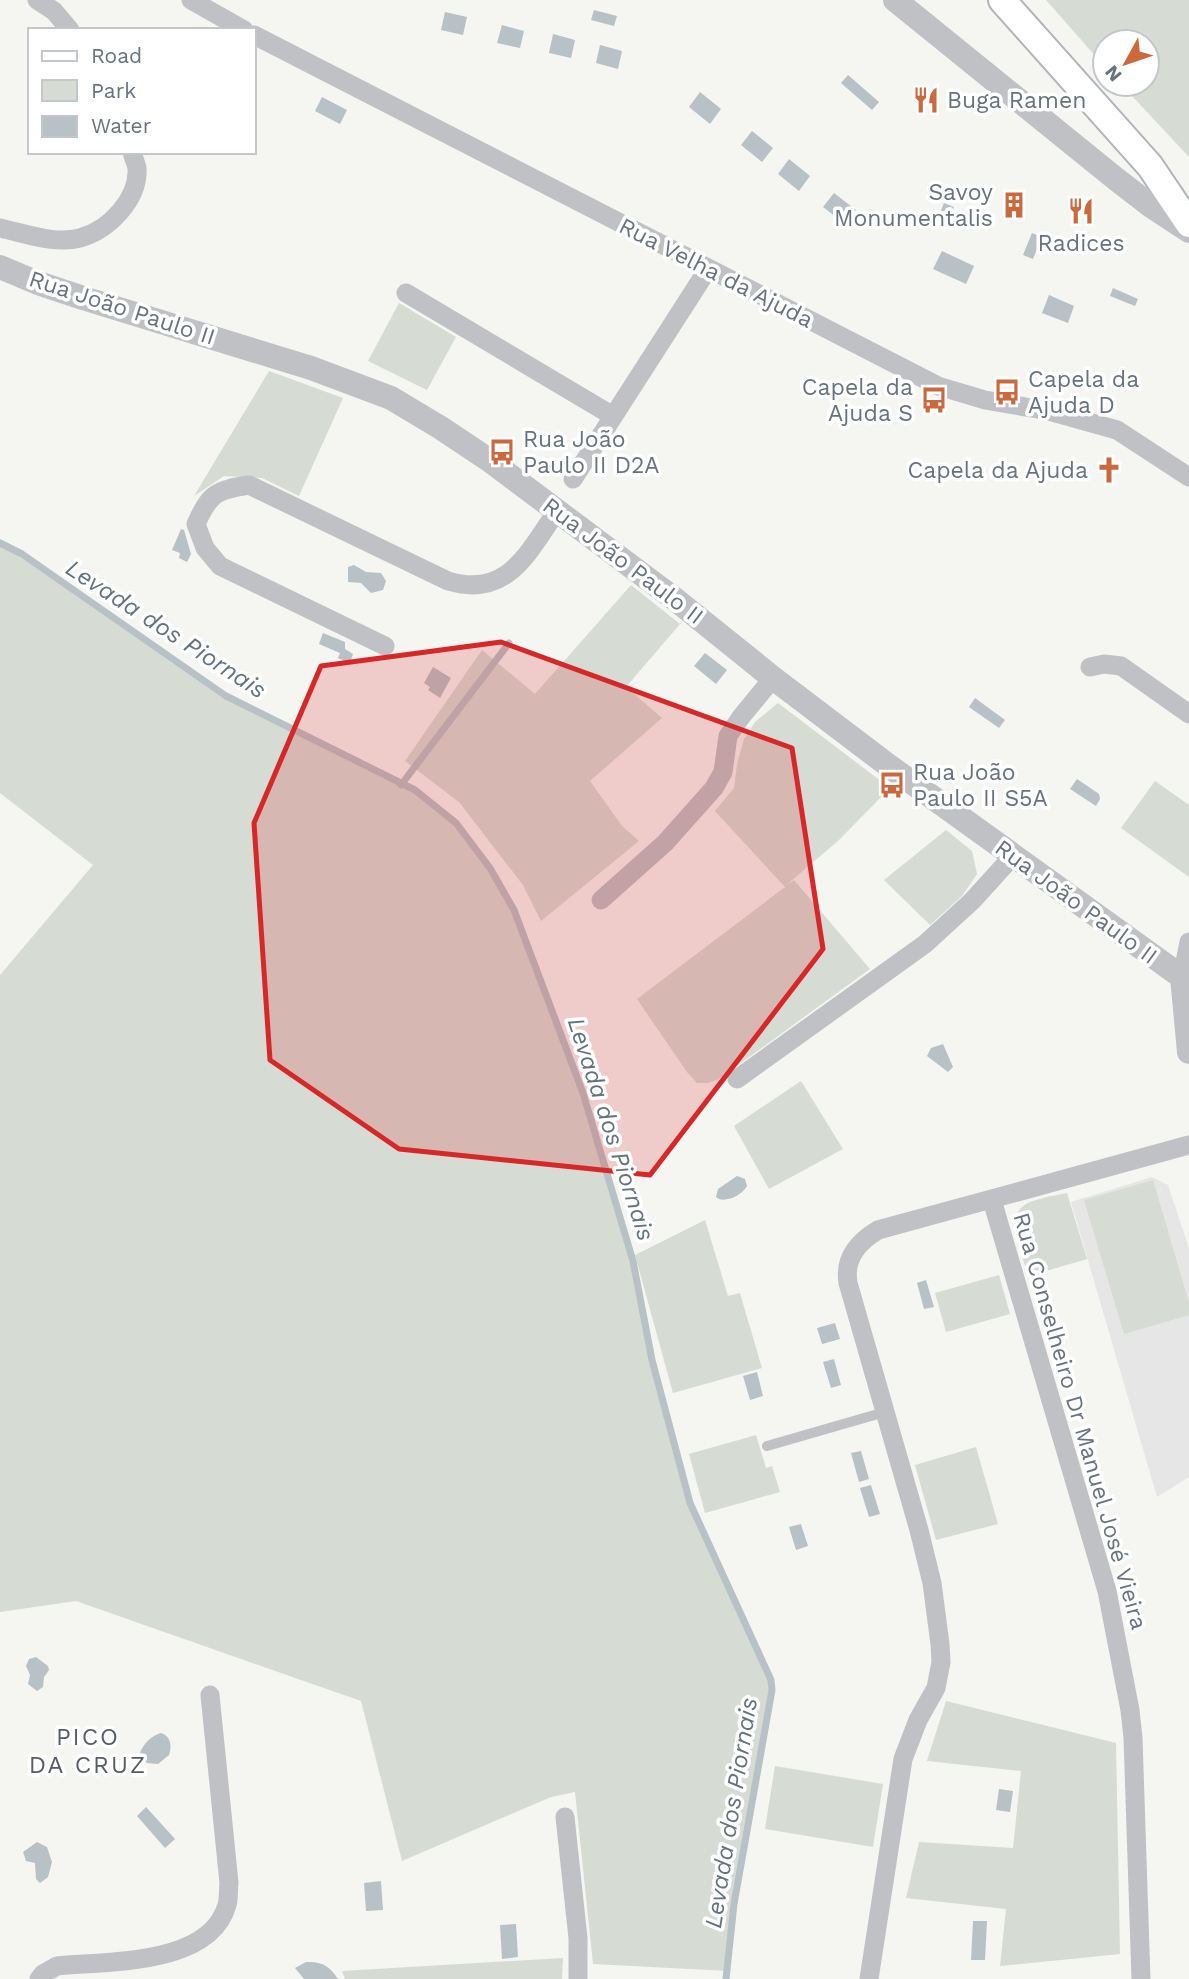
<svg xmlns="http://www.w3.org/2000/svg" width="1189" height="1979" viewBox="0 0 1189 1979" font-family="'Work Sans',sans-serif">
  <rect width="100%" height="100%" fill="#f5f5f2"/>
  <path fill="#e5e6e5" d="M1152 1177 1168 1185 1189 1248V1477L1157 1497 1071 1202Z"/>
  <g fill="#d6dbd4">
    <path d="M1046 0H1189V157L1121 84H1147V42H1105V67Z"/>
    <path d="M399 303 456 337 427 390 368 361Z"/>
    <path d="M269 371 343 398 299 496 262 478 224 476 194 496Z"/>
    <path d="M0 545 21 556 225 697 415 792 455 824 489 868 513 911 582 1094 631 1261 651 1361 688 1504 772 1687 773 1700 736 1904 728 1971 593 1964 575 1792 551 1797 402 1861 361 1701 76 1601 0 1612V975L93 865 0 793Z"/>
    <path d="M631 585 680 624 626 687 662 718 590 781 622 826 639 841 541 921 523 885 459 802 405 761 482 650 535 694Z"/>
    <path d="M778 703 890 788 838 841 785 886 794 880 870 969 719 1079 708 1083H697L687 1072 637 999 785 887 715 811 734 788 737 764 744 739 755 722Z"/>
    <path d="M1155 781 1189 805V877L1121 828Z"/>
    <path d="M946 830 972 851 977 874 962 896 930 925 884 880Z"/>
    <path d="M801 1081 843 1149 769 1189 734 1126Z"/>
    <path d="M1153 1180 1189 1303V1315L1124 1334 1084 1200Z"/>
    <path d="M1067 1193 1087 1259 1029 1276C1023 1259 1006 1219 1023 1206 1034 1198 1054 1196 1067 1193Z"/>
    <path d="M705 1220 728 1296 740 1293 762 1368 673 1393 635 1255Z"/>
    <path d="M999 1275 1010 1314 946 1332 935 1293Z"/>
    <path d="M756 1435 766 1468 772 1466 780 1492 705 1513 689 1454Z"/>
    <path d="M976 1447 998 1524 936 1540 915 1465Z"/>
    <path d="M946 1701 1116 1743 1120 1954 1000 1966 1006 1909 906 1898 919 1842 1013 1848 1021 1771 927 1761Z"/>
    <path d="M775 1766 883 1784 873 1847 765 1829Z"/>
    <path d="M563 1958 562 1979H345L342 1971Z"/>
  </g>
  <g fill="#b8c1c5">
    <path d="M594 10 617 16 614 26 591 20Z"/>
    <path d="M445 12 467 17 463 35 441 30Z"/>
    <path d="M502 25 524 31 520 48 497 43Z"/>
    <path d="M553 34 575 40 571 58 549 53Z"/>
    <path d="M600 45 622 51 618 69 596 63Z"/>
    <path d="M848 75 879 102 872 110 841 83Z"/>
    <path d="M700 92 721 109 710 124 689 107Z"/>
    <path d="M322 97 347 110 340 124 315 111Z"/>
    <path d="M752 131 773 148 762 162 741 145Z"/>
    <path d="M789 159 810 176 799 191 778 174Z"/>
    <path d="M834 193 856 210 845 224 823 207Z"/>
    <path d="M944 203 954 207 945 229 935 225Z"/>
    <path d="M1032 233 1042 237 1033 259 1023 255Z"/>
    <path d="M942 251 974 266 966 284 933 269Z"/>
    <path d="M1113 288 1138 299 1135 306 1110 296Z"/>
    <path d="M1049 295 1074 306 1068 323 1042 313Z"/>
    <path d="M181 529 184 530 191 554 187 562 179 558 180 553 172 550Z"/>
    <path d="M354 565 366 572 381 573 386 581 383 590 371 593 361 583 348 582V567Z"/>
    <path d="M323 633 345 642V649L353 654 350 663 338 658 340 653 319 644Z"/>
    <path d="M705 653 727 670 716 684 694 666Z"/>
    <path d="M433 667 451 678 440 698 428 690 430 687 424 683Z"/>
    <path d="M975 698 1005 720 999 728 969 707Z"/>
    <path d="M1077 779 1099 794 1100 799 1096 806 1070 789Z"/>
    <path d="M943 1044 953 1067 948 1072 927 1056 931 1048Z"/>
    <path d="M737 1176 745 1179 747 1186C743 1194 728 1202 719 1199L716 1197 718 1189Z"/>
    <path d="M926 1280 934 1307 924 1309 917 1283Z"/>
    <path d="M835 1323 840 1339 822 1344 817 1328Z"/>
    <path d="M834 1359 841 1385 831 1388 823 1362Z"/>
    <path d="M757 1372 763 1396 750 1400 743 1376Z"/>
    <path d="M861 1451 869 1479 859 1482 851 1453Z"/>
    <path d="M871 1485 880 1514 869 1517 860 1488Z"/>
    <path d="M801 1524 808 1546 796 1550 789 1527Z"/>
    <path d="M36 1657 48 1666 49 1670 44 1677 43 1687 37 1691 28 1684 30 1675 26 1666 29 1659Z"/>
    <path d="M161 1733C171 1736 172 1746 169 1755L158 1764 147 1763 140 1757C139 1747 152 1735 161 1733Z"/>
    <path d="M999 1789 1013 1791 1010 1812 996 1810Z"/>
    <path d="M146 1807 175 1839 165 1848 137 1816Z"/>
    <path d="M37 1842 47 1847 52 1862 48 1877 40 1883 36 1879 35 1863 26 1861 23 1852Z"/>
    <path d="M381 1881 383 1910 366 1911 364 1883Z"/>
    <path d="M973 1921H987L985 1960H971Z"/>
    <path d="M516 1924 518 1957 502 1959 500 1925Z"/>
    <path d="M306 1962C321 1961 330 1966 338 1979H304L295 1968Z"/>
  </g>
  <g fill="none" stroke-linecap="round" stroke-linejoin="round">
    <g stroke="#b8c1c5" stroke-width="7">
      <path d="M0 543 22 554 226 696 415 790 456 823 490 868 514 910 583 1093 633 1261 652 1360 690 1503 771 1680 772 1690 734 1904 726 1979"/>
      <path d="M401 785 509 643"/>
    </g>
    <g stroke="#b1b5b9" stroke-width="30">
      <path id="secondary" d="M1002 0 1150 166 1189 224"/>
    </g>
    <path stroke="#bfc1c5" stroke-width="10" d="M767 1446 885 1412"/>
    <g stroke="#bfc1c5" stroke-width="19">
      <path d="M37 0 54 11 70 30"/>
      <path d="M191 0 244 30"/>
      <path d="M254 35 938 386 985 400 1049 411 1117 430 1189 477"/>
      <path d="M0 228C24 233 55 245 80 238 109 230 139 199 137 168 136 163 133 157 132 152"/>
      <path d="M406 293 613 416"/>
      <path d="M573 479 708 269"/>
      <path d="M385 646 220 566 205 548 196 524C210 493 216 490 249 485L448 581C508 599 528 552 557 511"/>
      <path d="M1090 667 1104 664 1121 666 1189 714"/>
      <path d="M601 900 665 843 714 788 723 772 728 736 741 717 773 678"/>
      <path d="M1182 977 1189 942"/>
      <path d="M737 1079 925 944 972 901 1013 856"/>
      <path d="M992 1200 1107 1591 1130 1710 1133 1738 1141 1979"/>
      <path d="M565 1817 578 1938V1979"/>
      <path d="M39 1979 43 1974 57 1966C107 1961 210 1966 227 1905 229 1899 228 1890 229 1883L210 1695"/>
      <path d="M869 1979 903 1759 918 1720 936 1688 941 1662 940 1644 932 1583 919 1530 848 1283C844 1258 858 1242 878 1230L1189 1145"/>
    </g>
    <g stroke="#bfc1c5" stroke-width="24">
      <path d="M895 0 1116 179 1151 206 1189 231"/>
      <path d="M0 267 38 283 83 298 311 368 391 398 441 428 489 460 676 600 773 678 889 766 1182 977 1189 1052"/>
    </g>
    <use href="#secondary" stroke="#fff" stroke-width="26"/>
  </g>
  <path fill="#d62828" fill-opacity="0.2" stroke="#d62828" stroke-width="5" stroke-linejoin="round" d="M501 642 792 748 823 949 650 1175 399 1149 270 1060 254 823 321 666Z"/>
  <defs>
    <g id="restaurant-bare" transform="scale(2.1)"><path d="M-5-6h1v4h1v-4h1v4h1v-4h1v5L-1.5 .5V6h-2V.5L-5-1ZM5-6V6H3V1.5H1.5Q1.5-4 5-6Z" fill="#cb683c" stroke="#fff" stroke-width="2.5" paint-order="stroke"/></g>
    <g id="building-bare" transform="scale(2.1)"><path d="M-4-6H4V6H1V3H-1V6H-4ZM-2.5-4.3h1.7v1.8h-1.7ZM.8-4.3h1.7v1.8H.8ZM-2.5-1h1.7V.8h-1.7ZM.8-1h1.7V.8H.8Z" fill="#cb683c" stroke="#fff" stroke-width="2.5" paint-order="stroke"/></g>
    <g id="bus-bare" transform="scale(2.1)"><path d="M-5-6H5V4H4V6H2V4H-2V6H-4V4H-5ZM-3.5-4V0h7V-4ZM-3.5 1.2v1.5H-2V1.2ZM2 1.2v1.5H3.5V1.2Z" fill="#cb683c" stroke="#fff" stroke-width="2.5" paint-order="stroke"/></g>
    <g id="church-bare" transform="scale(2.1)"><path d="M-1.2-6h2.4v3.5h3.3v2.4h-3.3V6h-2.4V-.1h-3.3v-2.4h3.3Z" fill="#cb683c" stroke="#fff" stroke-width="2.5" paint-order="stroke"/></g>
  </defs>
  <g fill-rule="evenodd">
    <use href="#restaurant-bare" x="926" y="100"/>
    <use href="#building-bare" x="1014" y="205"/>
    <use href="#restaurant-bare" x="1081" y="211"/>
    <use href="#bus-bare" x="1007" y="392"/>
    <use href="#bus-bare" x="934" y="400"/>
    <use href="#bus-bare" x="502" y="452"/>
    <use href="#church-bare" x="1109" y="470"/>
    <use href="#bus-bare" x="892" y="785"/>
  </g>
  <g text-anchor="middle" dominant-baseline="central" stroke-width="7" stroke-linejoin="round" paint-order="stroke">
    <g font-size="23" fill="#68737f" stroke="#fff" text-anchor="start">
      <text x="947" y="100">Buga Ramen</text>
      <text x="993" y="192" text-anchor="end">Savoy<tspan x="993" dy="26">Monumentalis</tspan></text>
      <text x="1081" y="243" text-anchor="middle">Radices</text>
      <text x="1028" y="379">Capela da<tspan x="1028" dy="26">Ajuda D</tspan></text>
      <text x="913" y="387" text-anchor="end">Capela da<tspan x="913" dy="26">Ajuda S</tspan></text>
      <text x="523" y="439">Rua João<tspan x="523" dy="26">Paulo II D2A</tspan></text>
      <text x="1088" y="470" text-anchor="end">Capela da Ajuda</text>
      <text x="913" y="772">Rua João<tspan x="913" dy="26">Paulo II S5A</tspan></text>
    </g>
    <g font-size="23" fill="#68737f" stroke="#fff">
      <text transform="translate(716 273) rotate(27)">Rua Velha da Ajuda</text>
      <text transform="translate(122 308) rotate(18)">Rua João Paulo II</text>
      <text transform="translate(623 561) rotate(37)">Rua João Paulo II</text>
      <text transform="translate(1076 902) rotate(36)">Rua João Paulo II</text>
      <text transform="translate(1080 1421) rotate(74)">Rua Conselheiro Dr Manuel José Vieira</text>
    </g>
    <g font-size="24" font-style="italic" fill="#63737b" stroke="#fff">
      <text transform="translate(166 629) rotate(33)">Levada dos Piornais</text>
      <text transform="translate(611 1129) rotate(72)">Levada dos Piornais</text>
      <text transform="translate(731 1813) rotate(-81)">Levada dos Piornais</text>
    </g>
    <g font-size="24" letter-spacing="2" fill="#555d65" stroke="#fff">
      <text x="88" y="1737">PICO<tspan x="88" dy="28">DA CRUZ</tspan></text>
    </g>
  </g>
  <rect x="28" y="28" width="228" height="126" fill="#ffffff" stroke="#c3c7cc" stroke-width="2"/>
  <rect x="42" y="51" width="35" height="10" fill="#ffffff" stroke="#c3c7cc" stroke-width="2"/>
  <text x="91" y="63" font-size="21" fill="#68737f">Road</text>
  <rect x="42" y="80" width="35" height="21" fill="#d6dbd4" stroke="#c3c7cc" stroke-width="2"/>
  <text x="91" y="98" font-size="21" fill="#68737f">Park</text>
  <rect x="42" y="116" width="35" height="21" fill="#b8c1c5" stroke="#c3c7cc" stroke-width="2"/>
  <text x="91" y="133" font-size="21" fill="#68737f">Water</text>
  <g transform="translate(1126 63) rotate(230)"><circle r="33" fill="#ffffff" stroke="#c3c7cc" stroke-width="2"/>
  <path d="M0-5L12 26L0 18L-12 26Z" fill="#cb683c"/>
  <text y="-10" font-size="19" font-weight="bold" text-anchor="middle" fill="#68737f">N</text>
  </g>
</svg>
